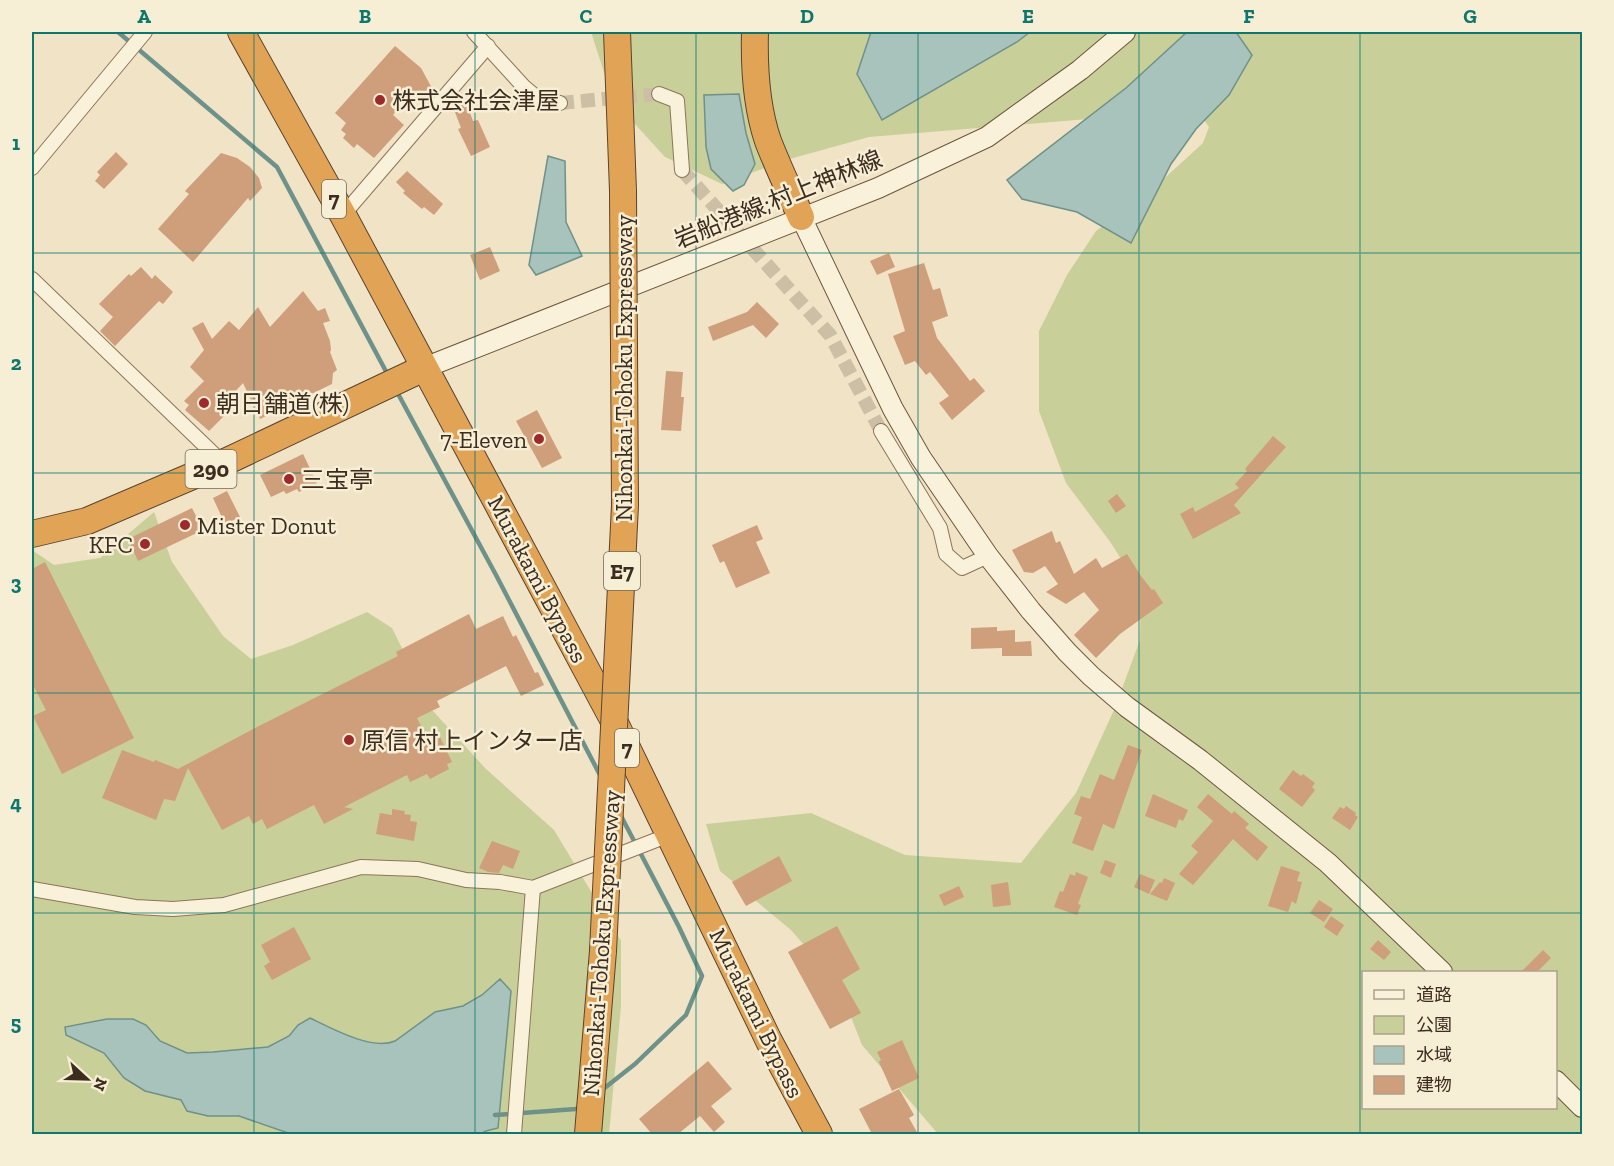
<svg xmlns="http://www.w3.org/2000/svg" width="1614" height="1166" viewBox="0 0 1614 1166" font-family="'Zilla Slab','Noto Sans JP',serif">
  <rect width="100%" height="100%" fill="#f0e3c6"/>
  <g fill="#c9cf99" fill-rule="evenodd">
    <path d="M591 32H1582V1134H938L862 1045 838 984 791 930 720 871 706 824 811 813 905 855 1021 863 1076 793 1114 710 1140 640 1141 591 1111 543 1066 483 1039 411V331L1067 275 1096 231 1156 186 1203 143 1209 127 1197 110 869 137 786 160 722 184 665 157 613 100ZM1364 972H1556V1108H1364Z"/>
    <path d="M154 512 172 562 223 636 251 659 293 645 367 612 392 628 433 711 485 768 554 830 621 941V1006L609 1134H32V550L54 565 100 558Z"/>
  </g>
  <g fill="#a8c3bb" stroke="#6e9289" stroke-width="1.5">
    <path d="M871 32H1030L1017 42 882 120 857 74Z"/>
    <path d="M1187 32H1236L1252 55 1229 95 1196 129 1171 164 1131 243 1077 212 1022 199 1007 180 1126 88Z"/>
    <path d="M739 94 746 133 755 164 744 185 733 191 711 169 706 147 704 95Z"/>
    <path d="M548 156 565 161 566 222 582 256 536 275 529 265Z"/>
    <path d="M500 979 511 991 498 1128 486 1131 480 1134H291L239 1116H208L187 1111 181 1100 145 1091 124 1078 104 1053 66 1035 65 1027 107 1019H133L146 1025 160 1041 187 1053 213 1052 268 1047 289 1036 298 1025 310 1018C331 1028 372 1051 395 1041L435 1012 463 1006 482 995Z"/>
  </g>
  <g fill="none" stroke-linecap="round" stroke-linejoin="round">
    <g stroke="#6e9289" stroke-width="4.5">
      <path d="M118 32 277 167 389 377"/>
      <path d="M396 390 496 575 601 777"/>
      <path d="M602 1090 635 1064 686 1015 702 976 679 927 620 814"/>
      <path d="M495 1115 576 1109 581 1106"/>
    </g>
  </g>
  <g fill="#cf9e7b">
    <path d="M395 46 421 68 433 90 423 102 412 92 393 115 404 125 374 158 357 144 354 148 343 138 346 134 341 130 346 123 335 113Z"/>
    <path d="M457 98 467 105 473 121 478 120 490 147 471 156 458 129 461 128 455 112 449 105Z"/>
    <path d="M116 152 128 164 104 189 95 181 100 175 97 172Z"/>
    <path d="M221 153 237 158 250 167 259 178 262 188 250 201 248 198 193 262 158 229 189 194 185 191Z"/>
    <path d="M407 171 443 204 434 215 424 207 422 209 403 193 405 191 396 182Z"/>
    <path d="M490 247 500 271 480 280 470 255Z"/>
    <path d="M889 253 895 267 877 275 870 261Z"/>
    <path d="M924 263 933 290 940 288 948 316 932 322 937 338 970 381 974 378 985 391 952 420 939 403 949 396 930 372 926 375 915 361 905 365 893 336 905 331 888 274Z"/>
    <path d="M141 267 152 279 155 275 173 292 163 304 159 301 115 346 100 331 113 317 99 304 129 274 131 276Z"/>
    <path d="M303 291 318 311 325 308 330 321 323 323 330 341 331 350 330 352 337 370 333 373 332 384 260 419 243 383 220 408 226 414 209 431 185 410 189 405 184 401 204 381 190 367 204 350 192 328 203 322 212 339 229 321 239 330 258 307 270 327Z"/>
    <path d="M757 302 779 324 766 338 753 325 713 341 708 327 747 312Z"/>
    <path d="M666 371 683 372 681 397H684L681 431 661 430Z"/>
    <path d="M537 410 562 458 542 468 516 421Z"/>
    <path d="M1273 436 1286 447 1234 505 1241 513 1193 539 1180 514 1193 507 1195 512 1239 488 1235 484 1247 471 1245 469Z"/>
    <path d="M303 454 317 483 299 492 297 489 286 494 284 491 271 497 260 475Z"/>
    <path d="M227 491 240 517 225 524 213 498Z"/>
    <path d="M1117 494 1126 506 1116 513 1108 501Z"/>
    <path d="M192 508 203 530 138 561 128 539Z"/>
    <path d="M757 525 763 539 756 542 770 573 736 588 724 561 720 563 712 545Z"/>
    <path d="M1052 531 1056 543 1060 541 1074 574 1096 558 1102 568 1127 554 1141 576 1152 590 1154 589 1163 603 1120 634 1096 658 1074 635 1099 610 1084 592 1066 604 1046 592 1058 584 1045 566 1033 573 1024 572 1012 550Z"/>
    <path d="M45 562 134 738 62 774 33 716 46 710 32 683V569Z"/>
    <path d="M469 614 476 629 503 616 513 637 516 635 535 673 538 672 544 685 521 696 506 666 437 701 440 707 417 718 429 742 440 737 452 762 447 764 449 769 430 779 427 774 410 782 407 775 344 807 353 809 324 824 314 805 267 829 262 819 253 824 249 816 222 830 188 768 175 801 164 799 156 820 102 798 122 750 154 762 155 760 178 769 257 727 398 656 396 652Z"/>
    <path d="M997 627V631L1015 630V642L1031 641 1032 656H1002V648L971 649V628Z"/>
    <path d="M1128 745 1142 750 1114 829 1103 824 1093 851 1072 843 1082 817 1074 814 1081 796 1090 799 1100 774 1114 780Z"/>
    <path d="M1293 770 1301 776 1303 774 1315 783 1312 787 1315 790 1302 807 1279 789Z"/>
    <path d="M1153 794 1188 810 1183 821 1179 819 1176 828 1145 816Z"/>
    <path d="M1208 794 1232 814 1234 811 1249 824 1245 828 1268 847 1257 861 1233 839 1193 885 1179 874 1198 852 1191 846 1213 821 1197 807Z"/>
    <path d="M1346 806 1356 813 1355 815 1358 817 1350 830 1332 818 1340 807 1344 809Z"/>
    <path d="M392 809 405 811 404 814 411 815 410 821 417 822 414 841 376 834 380 813 392 815Z"/>
    <path d="M492 841 520 851 513 869 503 865 499 873 488 872 479 868Z"/>
    <path d="M779 856 792 881 746 906 732 882Z"/>
    <path d="M1105 860 1116 864 1111 878 1100 873Z"/>
    <path d="M1281 866 1300 872 1297 881 1302 882 1296 904 1292 901 1288 912 1268 906Z"/>
    <path d="M1076 872 1088 877 1078 904 1081 905 1077 915 1054 907 1060 891 1063 892 1070 874 1075 876Z"/>
    <path d="M1140 874 1155 880 1149 894 1134 887Z"/>
    <path d="M1164 878 1175 883 1167 901 1150 894 1160 882 1162 883Z"/>
    <path d="M1008 882 1011 905 993 907 991 885Z"/>
    <path d="M959 886 964 897 944 906 939 895Z"/>
    <path d="M1319 900 1333 909 1324 922 1310 913Z"/>
    <path d="M1331 916 1344 925 1337 936 1324 927Z"/>
    <path d="M837 926 860 969 842 980 861 1013 830 1029 788 952Z"/>
    <path d="M294 927 311 959 272 980 264 966 270 962 261 945Z"/>
    <path d="M1378 940 1391 952 1384 960 1370 949Z"/>
    <path d="M1543 950 1551 958 1537 972H1521Z"/>
    <path d="M902 1040 919 1078 892 1091 879 1062 881 1060 877 1052Z"/>
    <path d="M708 1061 732 1089 711 1106 725 1122 714 1132 700 1116 678 1134H652L639 1119Z"/>
    <path d="M899 1089 914 1115 909 1118 918 1134H872L859 1109Z"/>
  </g>
  <g fill="none" stroke-linecap="round" stroke-linejoin="round">
    <g stroke="#ccbfa5" stroke-width="14" stroke-dasharray="14 7" stroke-linecap="butt">
      <path d="M560 103 659 94"/>
      <path d="M682 170 830 335 881 431"/>
    </g>
    <g stroke="#8c755b" stroke-width="16">
      <g id="street">
        <path d="M474 32 524 87 536 97 560 103"/>
        <path d="M659 94 677 101 682 170"/>
        <path d="M32 168 145 32"/>
        <path d="M343 215 488 46"/>
        <path d="M32 279 223 463"/>
        <path d="M881 431 940 528 946 554 962 568 988 556"/>
        <path d="M32 889 135 907 173 909 224 905 361 867 418 869 466 880 500 882 533 888 669 835"/>
        <path d="M514 1134 533 888"/>
      </g>
    </g>
    <g stroke="#6e563e" stroke-width="22">
      <g id="secondary">
        <path d="M801 217 893 409 921 458 988 556 1031 611 1067 652 1091 676 1127 707 1200 760 1328 863 1442 972"/>
        <path d="M424 368 878 188 987 137 1080 70 1125 32"/>
        <path d="M1556 1081 1582 1107"/>
      </g>
    </g>
    <g stroke="#5a432f" stroke-width="28">
      <g id="highway">
        <path d="M241 32 343 215 616 725 769 1041 819 1134"/>
        <path d="M617 32 623 191"/>
        <path d="M755 32C754 68 756 106 768 141 778 167 790 192 801 217"/>
        <path d="M32 534 87 521 223 463 424 368"/>
        <path d="M588 1134 603 951"/>
      </g>
    </g>
    <use href="#street" stroke="#faf1da" stroke-width="14"/>
    <use href="#secondary" stroke="#faf1da" stroke-width="20"/>
    <use href="#highway" stroke="#e1a456" stroke-width="26"/>
    <g stroke="#5a432f" stroke-width="28" stroke-linecap="butt">
      <path id="highway-bridge" d="M603 951 625 505 623 191"/>
    </g>
    <use href="#highway-bridge" stroke="#e1a456" stroke-width="26"/>
  </g>
  <path fill="none" stroke="#0f766e" stroke-width="1.5" stroke-opacity="0.55" d="M254 32V1134M475 32V1134M696 32V1134M918 32V1134M1139 32V1134M1360 32V1134M32 253H1582M32 473H1582M32 693H1582M32 913H1582"/>
  <g fill="#9d292a" stroke="#f7eed6" stroke-width="2">
    <circle cx="380" cy="100" r="6"/>
    <circle cx="204" cy="403" r="6"/>
    <circle cx="539" cy="439" r="6"/>
    <circle cx="289" cy="479" r="6"/>
    <circle cx="185" cy="525" r="6"/>
    <circle cx="145" cy="544" r="6"/>
    <circle cx="349" cy="740" r="6"/>
  </g>
  <g text-anchor="middle" dominant-baseline="central" stroke-width="5" stroke-linejoin="round" paint-order="stroke">
    <g fill="#f7eed6" stroke="#746756" stroke-width="1.5">
      <rect x="322" y="180" width="24" height="38" rx="4.5"/>
      <rect x="185.5" y="450" width="51" height="38" rx="4.5"/>
      <rect x="604" y="552" width="36" height="38" rx="4.5"/>
      <rect x="615" y="729" width="24" height="38" rx="4.5"/>
    </g>
    <g font-size="22" font-weight="bold" fill="#3c2d1f">
      <text x="334" y="199">7</text>
      <text x="211" y="469">290</text>
      <text x="622" y="571">E7</text>
      <text x="627" y="748">7</text>
    </g>
    <g font-size="24" fill="#3c2d1f" stroke="#f7eed6" text-anchor="start">
      <text x="392" y="100">株式会社会津屋</text>
      <text x="216" y="403">朝日舗道(株)</text>
      <text x="527" y="439" text-anchor="end">7-Eleven</text>
      <text x="301" y="479">三宝亭</text>
      <text x="197" y="525">Mister Donut</text>
      <text x="133" y="544" text-anchor="end">KFC</text>
      <text x="361" y="740">原信 村上インター店</text>
    </g>
    <g font-size="24" fill="#3c2d1f" stroke="#f7eed6">
      <text transform="translate(778 199) rotate(-22)">岩船港線;村上神林線</text>
      <text transform="translate(623 368) rotate(-90)">Nihonkai-Tohoku Expressway</text>
      <text transform="translate(538 579) rotate(62)">Murakami Bypass</text>
      <text transform="translate(601 943) rotate(-86)">Nihonkai-Tohoku Expressway</text>
      <text transform="translate(757 1013) rotate(64)">Murakami Bypass</text>
    </g>
  </g>
  <rect width="1614" height="1166" fill="none" stroke="#f7eed6" stroke-width="66"/>
  <rect x="1362" y="971" width="195" height="138" fill="#f7eed6" stroke="#aca18d" stroke-width="1.5"/>
  <rect x="1374" y="990" width="30" height="9" fill="#faf1da" stroke="#aca18d" stroke-width="1.5"/>
  <text x="1416" y="1001" font-size="18" fill="#3c2d1f">道路</text>
  <rect x="1374" y="1016" width="30" height="18" fill="#c9cf99" stroke="#aca18d" stroke-width="1.5"/>
  <text x="1416" y="1031" font-size="18" fill="#3c2d1f">公園</text>
  <rect x="1374" y="1046" width="30" height="18" fill="#a8c3bb" stroke="#aca18d" stroke-width="1.5"/>
  <text x="1416" y="1061" font-size="18" fill="#3c2d1f">水域</text>
  <rect x="1374" y="1076" width="30" height="18" fill="#cf9e7b" stroke="#aca18d" stroke-width="1.5"/>
  <text x="1416" y="1091" font-size="18" fill="#3c2d1f">建物</text>
  <g transform="translate(87 1079) rotate(112)" stroke="#f7eed6" stroke-width="4.5" paint-order="stroke">
  <path d="M0-4.5L10 22L0 15L-10 22Z" fill="#3c2d1f"/>
  <text y="-9" font-size="16" font-weight="bold" text-anchor="middle" fill="#3c2d1f">N</text>
  </g>
  <rect x="33" y="33" width="1548" height="1100" fill="none" stroke="#0f766e" stroke-width="2"/>
  <g font-size="20" text-anchor="middle" font-weight="bold" fill="#0f766e">
    <text x="144" y="23">A</text>
    <text x="365" y="23">B</text>
    <text x="586" y="23">C</text>
    <text x="807" y="23">D</text>
    <text x="1028" y="23">E</text>
    <text x="1249" y="23">F</text>
    <text x="1470" y="23">G</text>
    <text x="16" y="150">1</text>
    <text x="16" y="370">2</text>
    <text x="16" y="590">3</text>
    <text x="16" y="810">4</text>
    <text x="16" y="1030">5</text>
  </g>
</svg>
